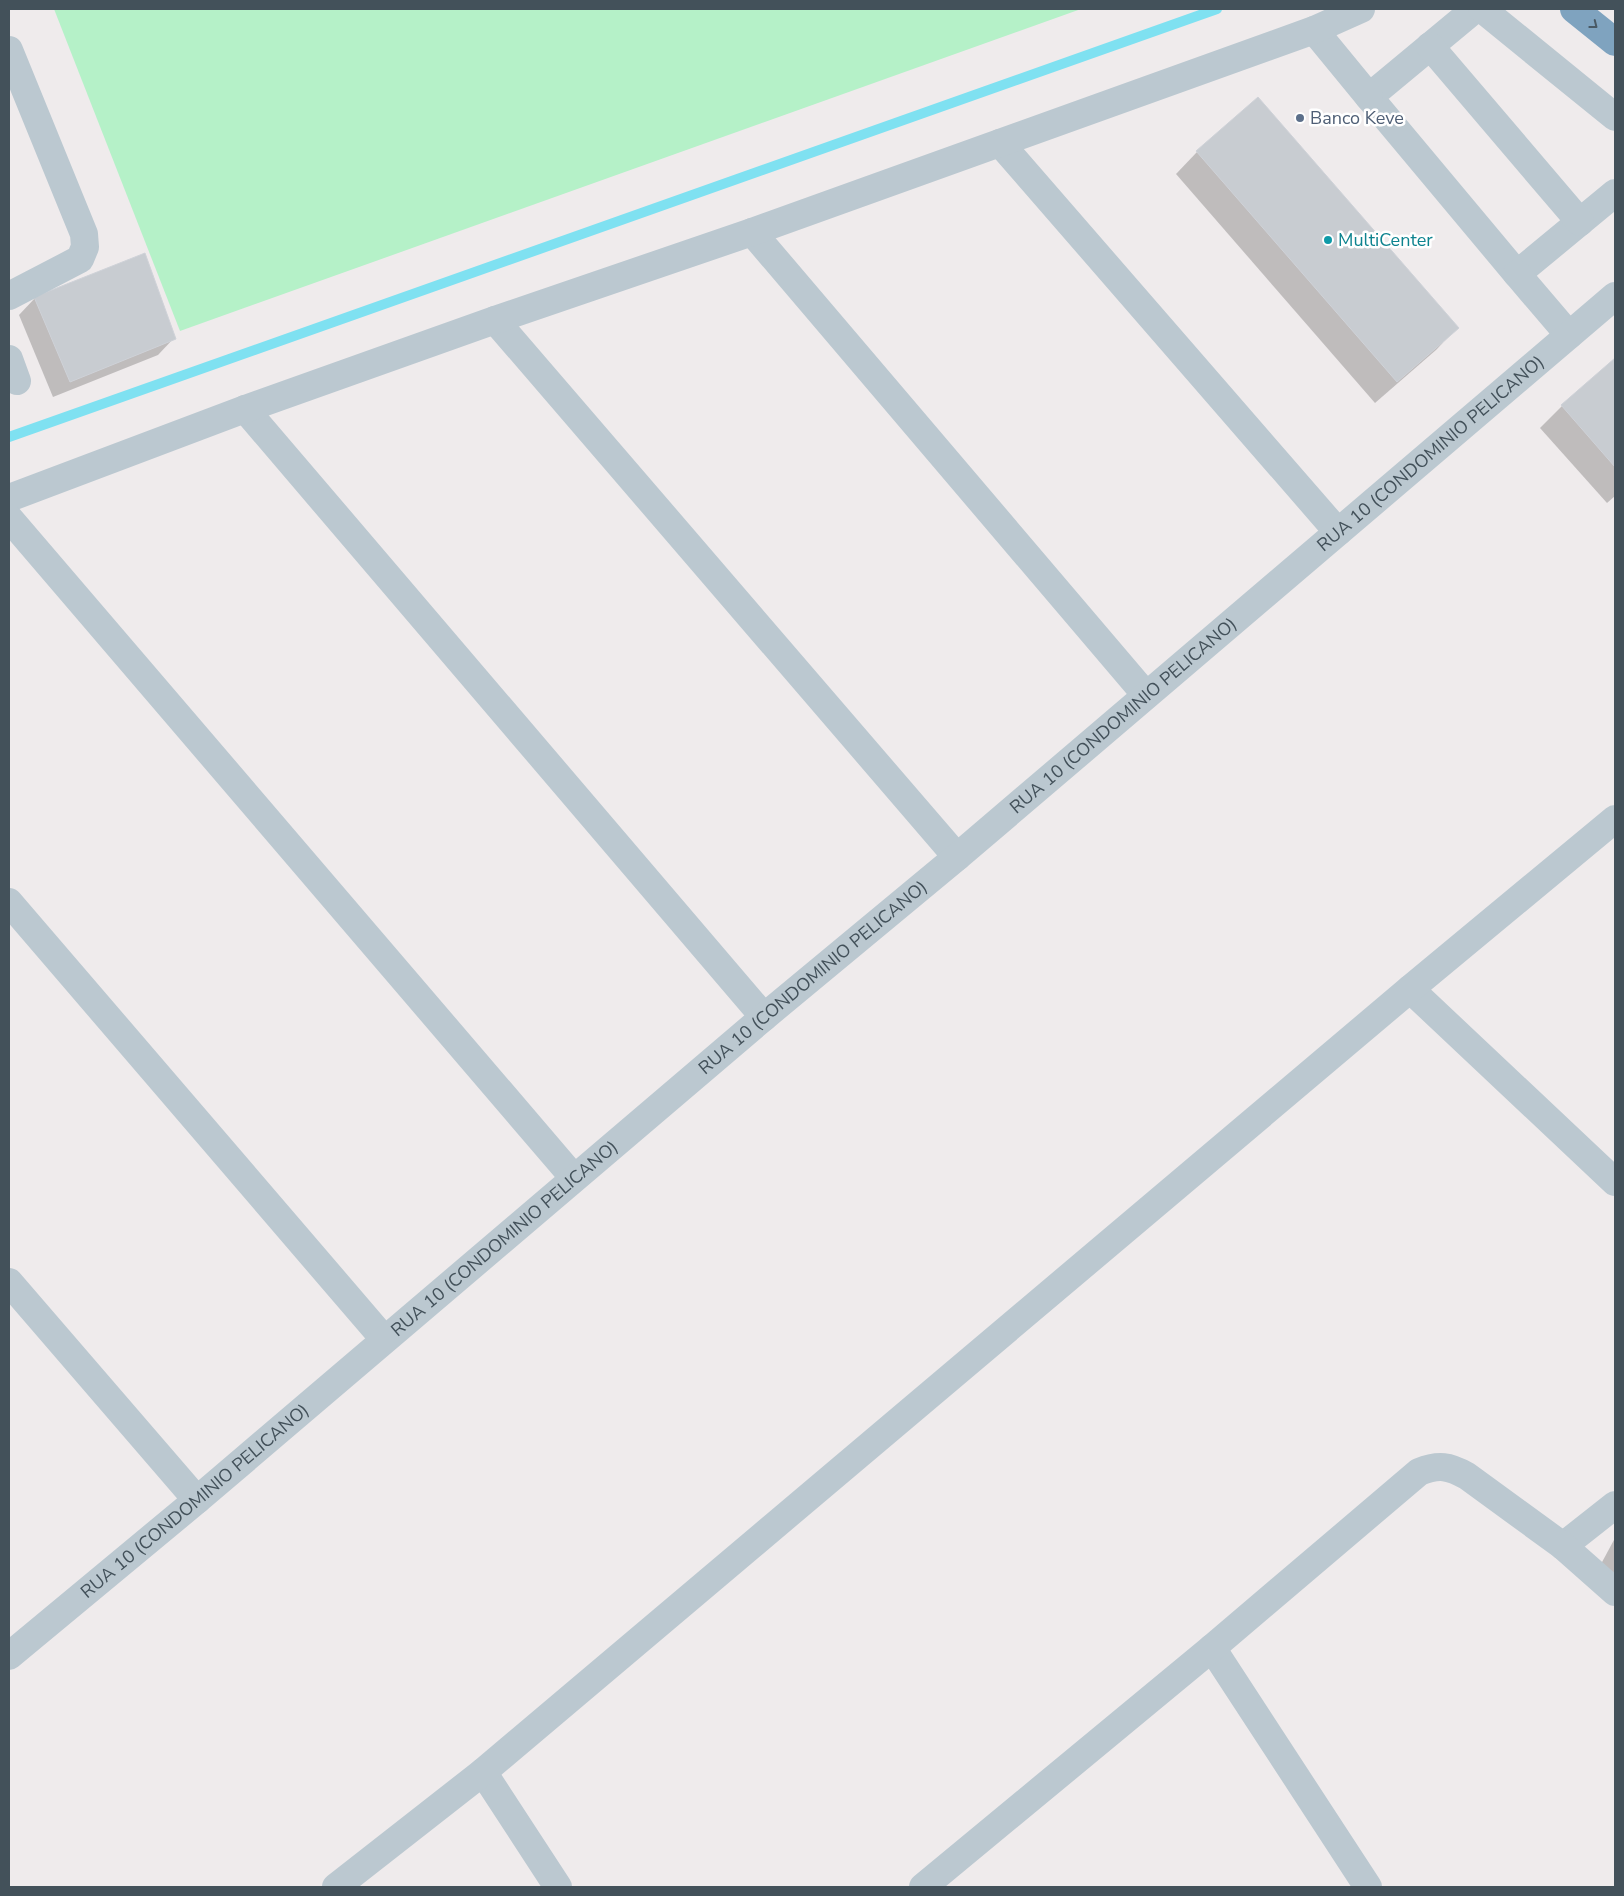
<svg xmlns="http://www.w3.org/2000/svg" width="1624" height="1896" viewBox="0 0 1624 1896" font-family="'Nunito Sans',sans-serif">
  <rect width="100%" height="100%" fill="#efebec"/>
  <path fill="#b5f1c8" d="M54 9H1081L180 331Z"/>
  <g fill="#0003">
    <path d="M1197 152 1457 328 1436 350 1375 403 1176 174Z"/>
    <path d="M35 298 174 338 158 355 53 397 19 315Z"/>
    <path d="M1615 360V496L1607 503 1540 428 1562 406Z"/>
    <path d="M1615 1538V1578L1601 1564Z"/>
  </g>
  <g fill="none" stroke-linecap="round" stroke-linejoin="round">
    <path stroke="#7fe1f1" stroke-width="10" d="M9 437 1217 9"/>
  </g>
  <g fill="#c8ccd1" stroke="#cfd2d8">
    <path d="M1258 97 1459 328 1397 382 1196 151Z"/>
    <path d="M145 253 176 339 70 382 34 297Z"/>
    <path d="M1615 358V467L1561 405Z"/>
  </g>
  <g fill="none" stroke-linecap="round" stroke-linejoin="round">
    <g stroke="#bbc8d0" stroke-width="28">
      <path d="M1475 9 1369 97 1517 274 1615 193"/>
      <path d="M1482 9 1615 117"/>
      <path d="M1314 30 1369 97"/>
      <path d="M1430 46 1580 222"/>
      <path d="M9 50 84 234 85 247 80 259 9 296"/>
      <path d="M1000 143 1338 532"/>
      <path d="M752 232 1146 695"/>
      <path d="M1517 274 1569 335"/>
      <path d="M495 320 957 857"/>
      <path d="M9 359 17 381"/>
      <path d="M245 409 764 1017"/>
      <path d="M9 498 245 409 495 320 752 232 1314 30 1361 9"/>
      <path d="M9 518 574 1178"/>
      <path d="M9 902 384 1339"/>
      <path d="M1410 989 1615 1182"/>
      <path d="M9 1282 197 1500"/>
      <path d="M1563 1546 1615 1505"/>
      <path d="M1212 1648 1368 1887"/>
      <path id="s1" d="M9 1656 197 1500 764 1017 957 857 1615 296"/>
      <path d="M483 1772 558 1887"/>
      <path d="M336 1887 483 1772 1410 989 1615 819"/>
      <path d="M923 1887 1212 1648 1419 1472C1439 1464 1449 1466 1467 1476L1563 1546 1615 1592"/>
    </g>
    <path stroke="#7fa3bf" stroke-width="28" d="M1574 9 1615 42"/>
  </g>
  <defs><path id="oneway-chevron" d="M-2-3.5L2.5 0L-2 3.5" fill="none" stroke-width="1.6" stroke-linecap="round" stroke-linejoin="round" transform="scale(1.25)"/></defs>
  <use stroke="#495964" href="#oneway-chevron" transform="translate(1594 25) rotate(38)"/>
  <circle fill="#5c6f8a" stroke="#fff" stroke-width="2" cx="1300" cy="118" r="5"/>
  <circle fill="#0f9aa8" stroke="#fff" stroke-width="2" cx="1328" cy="240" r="5"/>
  <g text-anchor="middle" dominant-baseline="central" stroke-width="5" stroke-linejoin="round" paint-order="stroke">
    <g font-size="18" fill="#4e5e75" stroke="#fff" text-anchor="start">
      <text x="1310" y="118">Banco Keve</text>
    </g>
    <g font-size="18" fill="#0d838f" stroke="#fff" text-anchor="start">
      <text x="1338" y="240">MultiCenter</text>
    </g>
    <g font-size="18" fill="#43515a" stroke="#fff">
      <text stroke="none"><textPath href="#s1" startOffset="1862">RUA 10 (CONDOMINIO PELICANO)</textPath></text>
      <text stroke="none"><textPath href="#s1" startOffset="1458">RUA 10 (CONDOMINIO PELICANO)</textPath></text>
      <text stroke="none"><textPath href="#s1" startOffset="1052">RUA 10 (CONDOMINIO PELICANO)</textPath></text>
      <text stroke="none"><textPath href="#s1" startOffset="648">RUA 10 (CONDOMINIO PELICANO)</textPath></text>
      <text stroke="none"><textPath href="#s1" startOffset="242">RUA 10 (CONDOMINIO PELICANO)</textPath></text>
    </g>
  </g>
  <rect width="1624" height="1896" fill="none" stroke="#43515a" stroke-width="20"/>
</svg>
